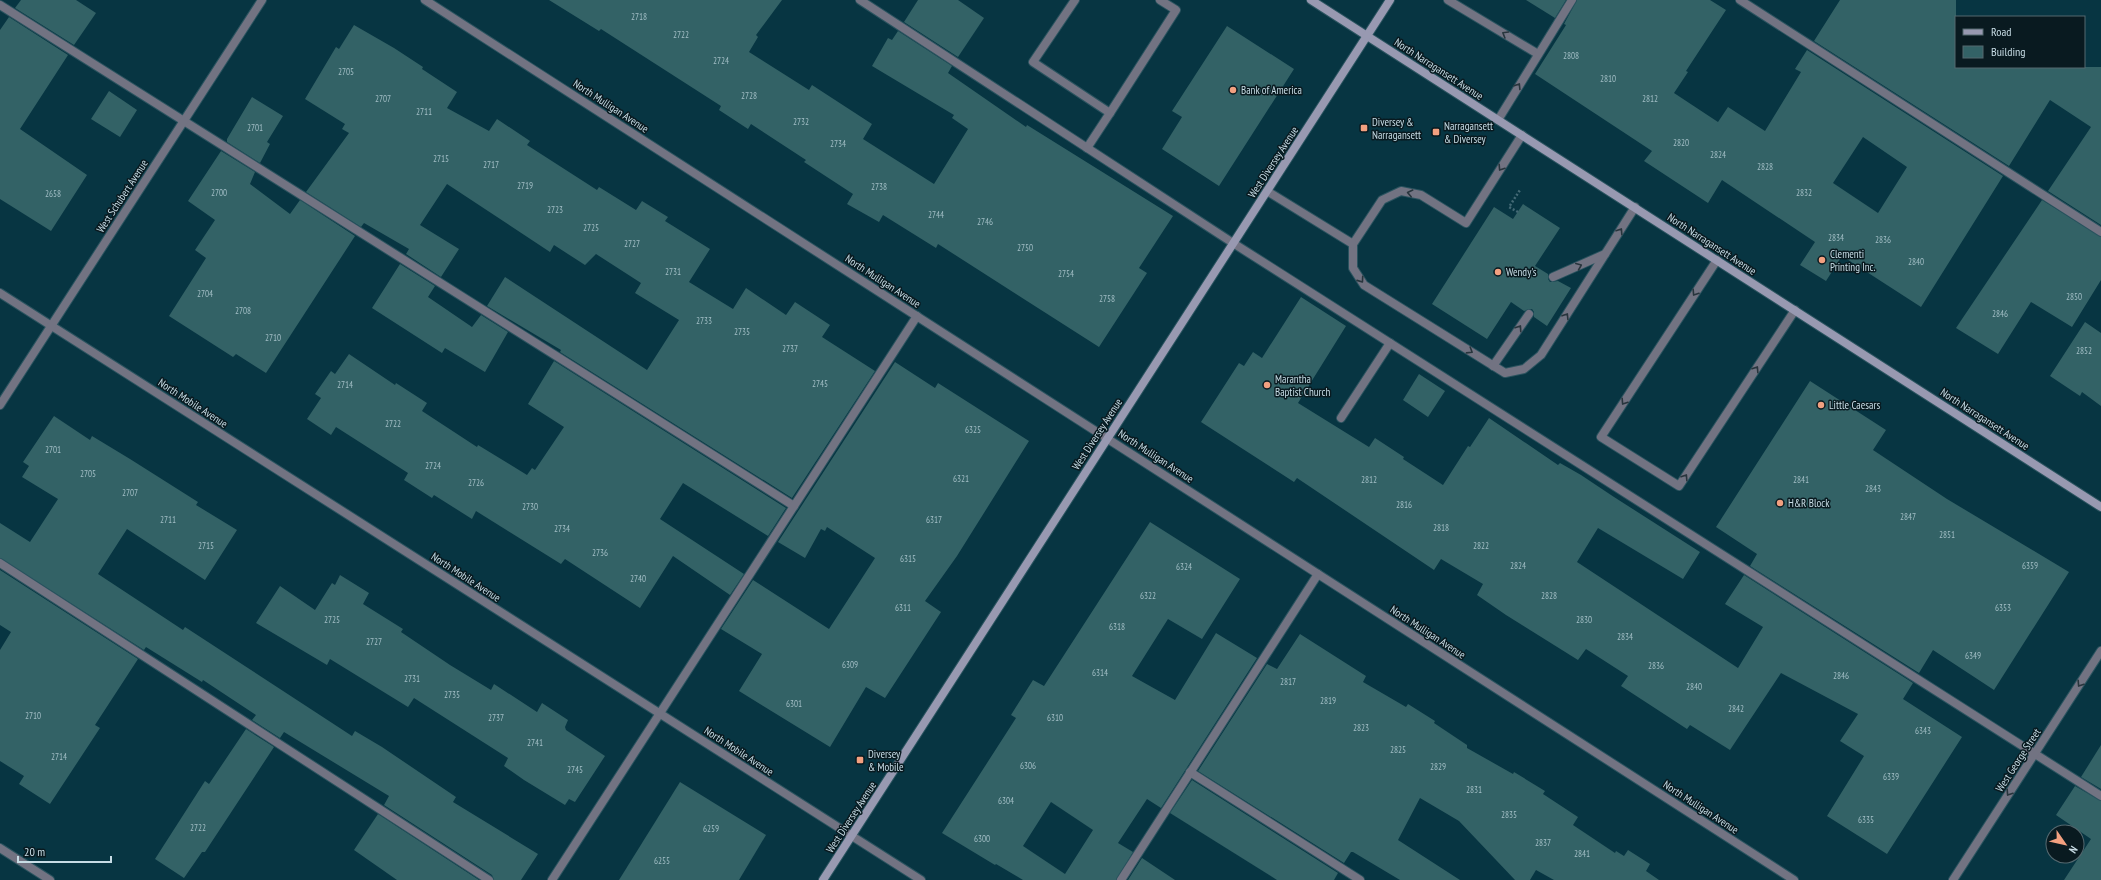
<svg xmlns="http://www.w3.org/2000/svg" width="2101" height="880" viewBox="0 0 2101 880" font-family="'PT Sans Narrow',sans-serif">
  <rect width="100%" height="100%" fill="#073542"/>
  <g fill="#336266" fill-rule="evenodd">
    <path d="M21 0H76L96 13 74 45 15 8Z"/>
    <path d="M549 0H782L756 35 758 37 749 52 809 90 812 85 872 124 863 139 934 184 968 129 952 118 954 115 872 66 888 38 892 40 898 31 952 66 948 73 1026 127 1027 125 1173 216 1139 268 1147 273 1099 347 938 244 936 248 883 215 879 222 847 204 853 194 804 162 806 160 751 124 748 129 719 110 721 106 601 29 599 31Z"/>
    <path d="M918 0H958L984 18 958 57 904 22Z"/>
    <path d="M1526 0H1566L1555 18Z"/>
    <path d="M1577 0H1710L1726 10 1686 71 1688 72 1674 93 1718 122 1728 107 1765 131 1801 72 1795 69 1807 50 2003 176 1921 307 1842 256 1826 281 1800 265 1815 242 1722 180 1708 203 1644 161 1652 151 1535 74 1566 25 1564 24ZM1863 137 1907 167 1878 213 1833 183Z"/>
    <path d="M1840 0H1956V67H2101V225L2048 191 2091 127 2050 100 2009 166 1814 41Z"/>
    <path d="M9 17 68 55 20 129 87 175 51 231 0 199V30Z"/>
    <path d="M354 25 394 48 423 67 422 69 457 92 447 108 489 131 497 119 530 141 527 145 597 190 599 187 636 210 642 201 668 217 665 221 710 249 689 282 733 309 746 288 786 315 795 302 830 325 822 337 875 371 792 498 560 352 561 350 487 306 505 277 647 370 679 320 635 293 641 283 596 254 585 265 554 245 550 252 447 184 420 225 459 249 441 277 406 254 409 249 364 223 361 227 306 192 349 133 342 129 345 124 305 99 336 47 339 49Z"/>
    <path d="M1227 26 1294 69 1219 186 1162 149 1182 117 1172 111Z"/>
    <path d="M109 91 137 110 120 137 91 119Z"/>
    <path d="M252 97 283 116 267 142 270 144 260 163 227 142V139Z"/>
    <path d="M221 151 255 172 250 184 290 214 300 200 355 236 266 373 236 354 233 357 169 316 206 258 195 250 215 220 188 201Z"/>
    <path d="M2042 200 2101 237V280L2072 327 2031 302 1998 354 1956 328Z"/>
    <path d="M1523 204 1560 228 1535 266 1548 274V279L1550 282 1558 281 1571 288 1547 326 1534 317V312L1532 309 1524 311 1511 302 1487 339 1432 304 1494 207 1513 219Z"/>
    <path d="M400 264 435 286 428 297 472 327 481 315 508 332 485 372 445 348 442 353 372 308Z"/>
    <path d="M1301 297 1346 326 1298 403 1369 447 1375 438 1404 457 1403 459 1443 485 1468 446 1470 447 1489 418 1558 465 1560 463 1581 475 1614 497 1700 552 1683 579 1598 528 1577 562 1738 668 1763 627 1725 604 1744 575 1913 683 1903 699 1962 737 1887 854 1827 816 1864 756 1840 741 1858 714 1781 673 1730 750 1690 725 1687 729 1621 686 1628 676 1586 649 1578 660 1506 615 1477 595 1483 584 1441 559 1434 570 1297 478 1294 482 1201 422 1239 363 1244 366 1253 352 1262 358Z"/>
    <path d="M2085 322 2101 333V406L2082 392 2080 396 2050 376Z"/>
    <path d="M349 354 395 385 396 383 427 403 422 411 477 447 478 445 527 475 532 468 535 470 564 427 528 404 554 361 786 508 768 536 683 483 660 519 744 574 730 595 673 556 640 608 565 559 561 564 476 511 472 519 434 495 432 498 404 480 408 473 336 427 331 435 307 419 321 398 315 394 331 371 335 374Z"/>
    <path d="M895 362 935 388 938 383 1029 441 957 556 925 601 941 612 885 698 866 687 830 747 739 691 762 654 721 629 753 580 829 629 875 558 827 527 825 531 821 529 805 558 778 542Z"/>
    <path d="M1419 374 1445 391 1428 417 1403 400Z"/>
    <path d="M1810 381 1886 430 1873 450 1947 499 2069 572 1994 690 1933 650 1919 673 1750 566 1757 554 1716 527Z"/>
    <path d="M54 416 90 440 92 436 130 459 198 502 196 505 237 530 205 580 127 529 98 574 183 630 185 627 352 736 355 731 382 747 456 797 453 802 538 854 521 880H494L492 875 384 805 389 796 284 732 280 738 252 720 256 715 203 680 202 682 146 647 144 650 0 558V523L30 542 58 499 22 477 29 466 23 462Z"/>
    <path d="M1150 522 1240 579 1202 639 1168 619 1132 676 1175 700 1216 633 1257 658 1161 808 1147 799 1118 843 1133 852 1116 880H1023L996 864 995 865 942 833 1016 718 1011 715 1033 680 1044 686ZM1051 802 1093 830 1065 874 1023 846Z"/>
    <path d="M0 570 138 659 95 725 100 728 50 804 19 784 24 776 0 761V650L11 632 0 625Z"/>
    <path d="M340 575 369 593 363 604 403 629 401 632 450 665 491 690 494 684 537 712 542 703 568 720 565 727 566 730 605 756 575 802 569 799 565 805 524 780 504 766 508 758 414 698 408 707 330 659 327 665 256 623 280 586 315 610 332 583 335 585Z"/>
    <path d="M1300 634 1366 676 1363 682 1406 707 1408 704 1435 721 1434 723 1467 745V748L1513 774 1514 772 1545 791 1543 794 1578 817 1573 825 1615 853 1616 851 1624 856 1628 850 1650 864 1646 871 1659 880H1554L1536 870 1530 880H1515L1459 821 1420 798 1398 840 1460 880H1400L1353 852H1351L1344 863 1198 771 1267 664 1277 669Z"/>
    <path d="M246 729 274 747 205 852H202L184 878 155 859 205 781 209 784Z"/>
    <path d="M2101 745V789L2081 777Z"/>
    <path d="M1192 780 1338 873 1334 880H1277L1170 813Z"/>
    <path d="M680 782 766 835 739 880H619Z"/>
    <path d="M2075 786 2101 801V880H2064L2091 839 2056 815Z"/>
    <path d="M378 814 479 880H397L354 850Z"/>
    <path d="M1142 858 1175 880H1128Z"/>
  </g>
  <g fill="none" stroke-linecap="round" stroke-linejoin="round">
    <g stroke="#2a535f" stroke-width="10">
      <g id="lane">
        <path d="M860 0 1233 243 2101 796"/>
        <path d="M1075 0 1033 62 1110 113 1087 148"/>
        <path d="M1448 0 1538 54"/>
        <path d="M1740 0 2101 232"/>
        <path d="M0 5 794 506"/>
        <path d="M1110 113 1176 10 1160 0"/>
        <path d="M1498 120 1572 0"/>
        <path d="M1522 135 1466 223 1421 195 1401 191 1382 200 1353 244V268L1364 285 1505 373 1524 369 1541 355 1635 207"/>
        <path d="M1267 191 1353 244"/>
        <path d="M1717 260 1601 437 1679 486 1795 310"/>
        <path d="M1553 277 1605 254"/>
        <path d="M1493 366 1529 314"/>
        <path d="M1341 418 1390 343"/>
        <path d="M0 563 489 880"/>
        <path d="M1190 772 1360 880"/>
        <path d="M552 880 917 316"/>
        <path d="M1121 880 1318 574"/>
      </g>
    </g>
    <g stroke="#2a535f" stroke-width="10">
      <g id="street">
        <path d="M425 0 1794 880"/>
        <path d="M0 293 921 880"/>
        <path d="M0 405 262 0"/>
        <path d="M0 848 50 880"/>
        <path d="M1953 880 2101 651"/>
      </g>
    </g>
    <g stroke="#2a535f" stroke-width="10">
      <g id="secondary">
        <path d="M1311 0 2101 507"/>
        <path d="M823 880 1390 0"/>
      </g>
    </g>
    <path stroke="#446a76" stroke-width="2.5" stroke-dasharray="2 2" stroke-linecap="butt" d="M1518 212 1509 207 1520 190"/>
    <use href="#lane" stroke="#727382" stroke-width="8"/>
    <use href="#street" stroke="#727382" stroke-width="8"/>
    <use href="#secondary" stroke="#9899b1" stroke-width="8"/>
  </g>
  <defs><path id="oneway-chevron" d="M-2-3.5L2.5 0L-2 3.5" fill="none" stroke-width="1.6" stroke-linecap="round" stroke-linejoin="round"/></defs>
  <g stroke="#28353d">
    <use href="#oneway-chevron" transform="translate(1505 34) rotate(-149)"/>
    <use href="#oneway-chevron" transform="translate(1518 86) rotate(-58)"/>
    <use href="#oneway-chevron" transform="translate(1501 168) rotate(123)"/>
    <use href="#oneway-chevron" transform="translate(1410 193) rotate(-167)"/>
    <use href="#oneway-chevron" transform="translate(1620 231) rotate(-57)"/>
    <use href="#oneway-chevron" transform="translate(1579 266) rotate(-23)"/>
    <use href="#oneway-chevron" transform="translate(1361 280) rotate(55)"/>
    <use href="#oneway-chevron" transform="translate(1695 293) rotate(123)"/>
    <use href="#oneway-chevron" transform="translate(1566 316) rotate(-58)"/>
    <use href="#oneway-chevron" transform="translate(1519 328) rotate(-56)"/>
    <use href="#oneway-chevron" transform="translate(1470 351) rotate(32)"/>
    <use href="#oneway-chevron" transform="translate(1756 369) rotate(-57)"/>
    <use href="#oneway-chevron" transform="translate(1624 402) rotate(123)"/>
    <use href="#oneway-chevron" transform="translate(1685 477) rotate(-57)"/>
    <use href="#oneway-chevron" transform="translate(2080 684) rotate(123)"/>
    <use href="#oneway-chevron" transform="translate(2009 793) rotate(123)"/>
  </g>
  <g fill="#f2a080" stroke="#091a20" stroke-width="1.5">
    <circle cx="1233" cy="90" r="4"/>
    <rect x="1360" y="124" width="8" height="8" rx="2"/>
    <rect x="1432" y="128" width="8" height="8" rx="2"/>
    <circle cx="1822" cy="260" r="4"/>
    <circle cx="1498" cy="272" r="4"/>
    <circle cx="1267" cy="385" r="4"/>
    <circle cx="1821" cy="405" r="4"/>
    <circle cx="1780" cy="503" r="4"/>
    <rect x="856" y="756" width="8" height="8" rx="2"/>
  </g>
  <g text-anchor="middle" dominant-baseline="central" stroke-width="3" stroke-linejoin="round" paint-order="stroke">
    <g font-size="9" fill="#a2bec5">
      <text x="639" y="16">2718</text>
      <text x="681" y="34">2722</text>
      <text x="1571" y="55">2808</text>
      <text x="721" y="60">2724</text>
      <text x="346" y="71">2705</text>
      <text x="1608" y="78">2810</text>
      <text x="749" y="95">2728</text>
      <text x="383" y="98">2707</text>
      <text x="1650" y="98">2812</text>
      <text x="424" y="111">2711</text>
      <text x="801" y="121">2732</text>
      <text x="255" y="127">2701</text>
      <text x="1681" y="142">2820</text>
      <text x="838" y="143">2734</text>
      <text x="1718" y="154">2824</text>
      <text x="441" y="158">2715</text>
      <text x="491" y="164">2717</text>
      <text x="1765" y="166">2828</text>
      <text x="525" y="185">2719</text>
      <text x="879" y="186">2738</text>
      <text x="219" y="192">2700</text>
      <text x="1804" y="192">2832</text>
      <text x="53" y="193">2658</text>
      <text x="555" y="209">2723</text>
      <text x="936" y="214">2744</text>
      <text x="985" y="221">2746</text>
      <text x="591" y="227">2725</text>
      <text x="1836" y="237">2834</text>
      <text x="1883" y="239">2836</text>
      <text x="632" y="243">2727</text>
      <text x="1025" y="247">2750</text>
      <text x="1916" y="261">2840</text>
      <text x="673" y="271">2731</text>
      <text x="1066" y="273">2754</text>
      <text x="205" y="293">2704</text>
      <text x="2074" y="296">2850</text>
      <text x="1107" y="298">2758</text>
      <text x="243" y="310">2708</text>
      <text x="2000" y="313">2846</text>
      <text x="704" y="320">2733</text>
      <text x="742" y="331">2735</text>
      <text x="273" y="337">2710</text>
      <text x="790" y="348">2737</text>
      <text x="2084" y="350">2852</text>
      <text x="820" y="383">2745</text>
      <text x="345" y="384">2714</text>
      <text x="393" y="423">2722</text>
      <text x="973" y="429">6325</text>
      <text x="53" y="449">2701</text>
      <text x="433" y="465">2724</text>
      <text x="88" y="473">2705</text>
      <text x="961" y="478">6321</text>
      <text x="1369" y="479">2812</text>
      <text x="1801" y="479">2841</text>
      <text x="476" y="482">2726</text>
      <text x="1873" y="488">2843</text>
      <text x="130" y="492">2707</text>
      <text x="1404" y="504">2816</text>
      <text x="530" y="506">2730</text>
      <text x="1908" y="516">2847</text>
      <text x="168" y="519">2711</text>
      <text x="934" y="519">6317</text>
      <text x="1441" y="527">2818</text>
      <text x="562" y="528">2734</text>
      <text x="1947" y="534">2851</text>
      <text x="206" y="545">2715</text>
      <text x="1481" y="545">2822</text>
      <text x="600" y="552">2736</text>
      <text x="908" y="558">6315</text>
      <text x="1518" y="565">2824</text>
      <text x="2030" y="565">6359</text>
      <text x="1184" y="566">6324</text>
      <text x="638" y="578">2740</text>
      <text x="1148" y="595">6322</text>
      <text x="1549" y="595">2828</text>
      <text x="903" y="607">6311</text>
      <text x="2003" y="607">6353</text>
      <text x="332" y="619">2725</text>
      <text x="1584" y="619">2830</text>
      <text x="1117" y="626">6318</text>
      <text x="1625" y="636">2834</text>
      <text x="374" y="641">2727</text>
      <text x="1973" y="655">6349</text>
      <text x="850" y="664">6309</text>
      <text x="1656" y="665">2836</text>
      <text x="1100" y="672">6314</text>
      <text x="1841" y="675">2846</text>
      <text x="412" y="678">2731</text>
      <text x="1288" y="681">2817</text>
      <text x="1694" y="686">2840</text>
      <text x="452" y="694">2735</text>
      <text x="1328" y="700">2819</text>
      <text x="794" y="703">6301</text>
      <text x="1736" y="708">2842</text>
      <text x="33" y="715">2710</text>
      <text x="496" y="717">2737</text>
      <text x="1055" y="717">6310</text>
      <text x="1361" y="727">2823</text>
      <text x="1923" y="730">6343</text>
      <text x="535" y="742">2741</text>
      <text x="1398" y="749">2825</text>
      <text x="59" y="756">2714</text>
      <text x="1028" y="765">6306</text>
      <text x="1438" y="766">2829</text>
      <text x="575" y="769">2745</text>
      <text x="1891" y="776">6339</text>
      <text x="1474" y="789">2831</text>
      <text x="1006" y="800">6304</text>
      <text x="1509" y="814">2835</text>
      <text x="1866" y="819">6335</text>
      <text x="198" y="827">2722</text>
      <text x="711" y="828">6259</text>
      <text x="982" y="838">6300</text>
      <text x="1543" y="842">2837</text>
      <text x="1582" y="853">2841</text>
      <text x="662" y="860">6255</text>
    </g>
    <g font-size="11" fill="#c7dce5" stroke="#091a20">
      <text transform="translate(1439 69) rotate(33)">North Narragansett Avenue</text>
      <text transform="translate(611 106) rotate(33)">North Mulligan Avenue</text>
      <text transform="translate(1273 162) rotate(-57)">West Diversey Avenue</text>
      <text transform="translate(122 196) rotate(-57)">West Schubert Avenue</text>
      <text transform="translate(1712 244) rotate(33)">North Narragansett Avenue</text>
      <text transform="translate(883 281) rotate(33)">North Mulligan Avenue</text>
      <text transform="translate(193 403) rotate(33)">North Mobile Avenue</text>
      <text transform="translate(1985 419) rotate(33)">North Narragansett Avenue</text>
      <text transform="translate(1097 434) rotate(-57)">West Diversey Avenue</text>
      <text transform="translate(1156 456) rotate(33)">North Mulligan Avenue</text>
      <text transform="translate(466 577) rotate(33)">North Mobile Avenue</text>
      <text transform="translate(1428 632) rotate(33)">North Mulligan Avenue</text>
      <text transform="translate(739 751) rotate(33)">North Mobile Avenue</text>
      <text transform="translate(2018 760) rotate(-57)">West George Street</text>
      <text transform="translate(1701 807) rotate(33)">North Mulligan Avenue</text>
      <text transform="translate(851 817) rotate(-57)">West Diversey Avenue</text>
    </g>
    <g font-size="11" fill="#c7dce5" stroke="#091a20" text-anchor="start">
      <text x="1241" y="90">Bank of America</text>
      <text x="1372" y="122">Diversey &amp;<tspan x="1372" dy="13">Narragansett</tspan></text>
      <text x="1444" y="126">Narragansett<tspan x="1444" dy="13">&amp; Diversey</tspan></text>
      <text x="1830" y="254">Clementi<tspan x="1830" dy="13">Printing Inc.</tspan></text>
      <text x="1506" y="272">Wendy's</text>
      <text x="1275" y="379">Marantha<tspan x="1275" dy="13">Baptist Church</tspan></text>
      <text x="1829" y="405">Little Caesars</text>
      <text x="1788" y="503">H&amp;R Block</text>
      <text x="868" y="754">Diversey<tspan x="868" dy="13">&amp; Mobile</tspan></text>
    </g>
  </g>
  <rect x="1955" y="16" width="130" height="52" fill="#091a20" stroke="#55686f"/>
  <rect x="1963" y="29" width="20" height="6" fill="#9899b1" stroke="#55686f"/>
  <text x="1991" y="36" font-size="12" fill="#c7dce5">Road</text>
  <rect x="1963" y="46" width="20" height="12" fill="#336266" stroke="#55686f"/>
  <text x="1991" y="56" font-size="12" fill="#c7dce5">Building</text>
  <g transform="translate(2065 844) rotate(124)"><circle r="19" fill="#091a20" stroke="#55686f"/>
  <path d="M0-3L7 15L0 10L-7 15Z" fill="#f2a080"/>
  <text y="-6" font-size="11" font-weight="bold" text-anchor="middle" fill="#c7dce5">N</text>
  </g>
  <path d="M18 856v6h93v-6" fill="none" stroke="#c7dce5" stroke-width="2"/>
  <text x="24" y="856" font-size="12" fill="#c7dce5" stroke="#091a20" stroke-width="3" paint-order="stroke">20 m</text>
</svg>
